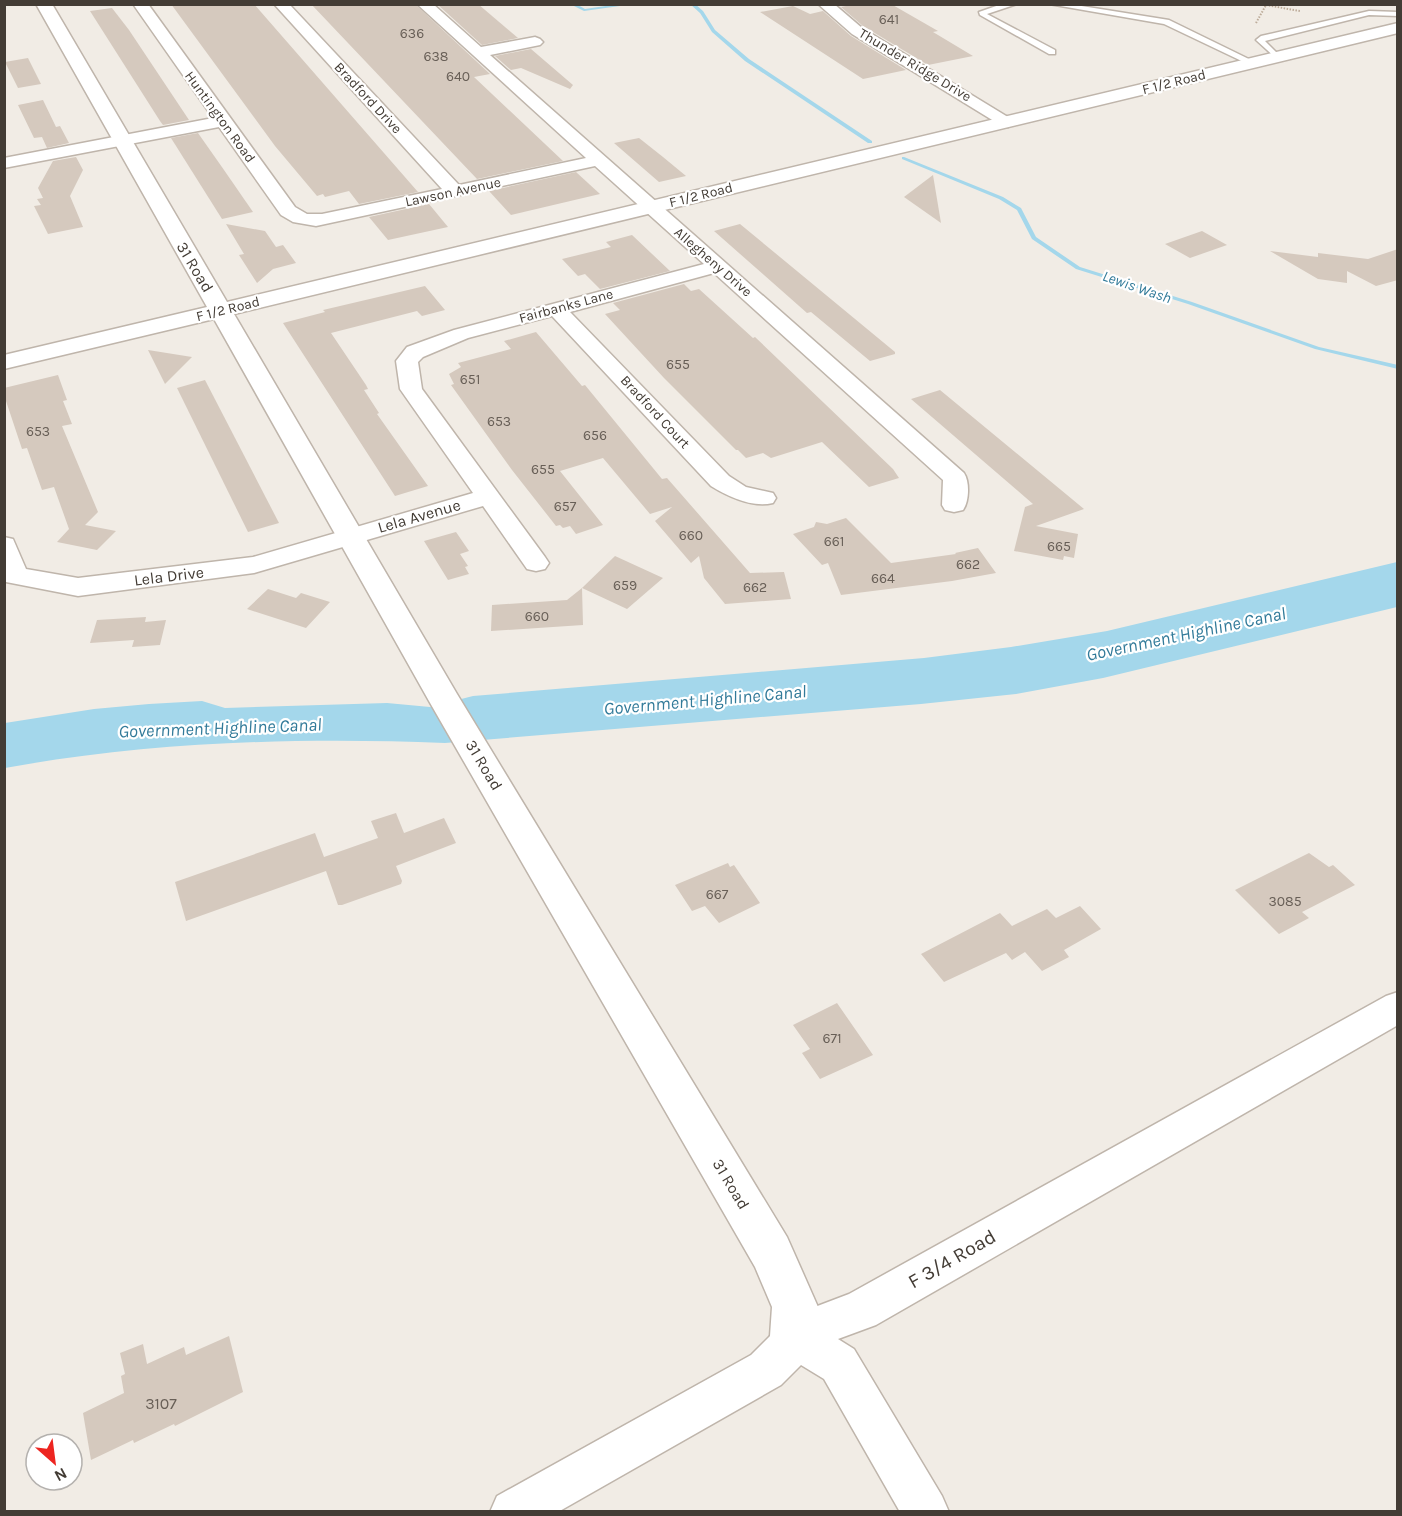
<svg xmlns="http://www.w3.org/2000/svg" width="1402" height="1516" viewBox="0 0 1402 1516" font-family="Karla,sans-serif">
  <rect width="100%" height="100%" fill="#f1ece5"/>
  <path fill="#a4d7eb" d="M1397 562V607L1103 678 1016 694 921 704 445 743C300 737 147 742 5 768V723L94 709 149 704 202 701 225 708 387 703 430 707 473 696 924 658 1011 647 1107 631Z"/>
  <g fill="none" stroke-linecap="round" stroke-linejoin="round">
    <g fill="#a4d7eb" fill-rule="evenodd">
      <path d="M576 4 585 9 619 4H634L584 11 570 4Z"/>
      <path d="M690 4H695L703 11 715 30 749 59 872 141V143H868L745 61 712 32 700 13Z"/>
      <path d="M904 157 1003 197 1021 208 1036 237 1080 267 1192 302 1319 347 1398 365V369L1315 349 1188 304 1076 269 1032 239 1017 210 999 199 902 159V157Z"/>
    </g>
  </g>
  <g fill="#d5c9be">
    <path d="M171 4H254L418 192 359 204 349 191 325 197 323 194 317 196 275 146Z"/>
    <path d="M311 4H415L490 74 474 77 563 161 477 179Z"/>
    <path d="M437 4H478L518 38 482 45Z"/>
    <path d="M856 4H891L938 31 933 32 973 56 928 65 863 26 841 7Z"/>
    <path d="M793 6 810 14 823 11 851 36 906 70 863 79 760 12Z"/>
    <path d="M112 8 129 30 189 120 163 125 160 121 90 11Z"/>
    <path d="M531 49 573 85 570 89 521 68 511 70 495 56Z"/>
    <path d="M28 58 41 84 18 88 5 62Z"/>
    <path d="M43 100 56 127 60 126 69 143 47 148 42 137 34 138 18 105Z"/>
    <path d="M198 133 224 170 253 212 222 219 171 138Z"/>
    <path d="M639 138 663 157 686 176 659 182 614 143Z"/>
    <path d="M76 157 83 170 70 196 83 227 48 234 34 206 41 205 37 199 43 198 38 188 53 161Z"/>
    <path d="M576 172 600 194 511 215 489 191Z"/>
    <path d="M933 175 941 223 904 197Z"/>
    <path d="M429 204 448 227 388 240 369 217Z"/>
    <path d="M226 224 265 231 276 247 283 245 296 263 273 269 257 283 239 255 244 254Z"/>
    <path d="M740 224 895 352V354L870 361 811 312 807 313 714 231Z"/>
    <path d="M1202 231 1227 245 1190 258 1165 244Z"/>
    <path d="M632 235 670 271 600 289 585 274 578 276 562 259 611 247 606 242Z"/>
    <path d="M1398 249V280L1376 286 1347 271V283L1318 279 1270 251 1318 257V253L1368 259Z"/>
    <path d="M684 284 691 291 699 289 753 338 755 337 893 469 899 478 869 487 822 442 771 458 763 453 746 458 738 450H736L664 378 605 314 620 310 613 303Z"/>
    <path d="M425 286 445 310 422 316 417 311 331 333 366 385 368 389 364 390 379 413 377 414 428 486 395 496 283 323 325 312 323 310Z"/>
    <path d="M536 332 582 386 585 385 662 479 667 478 750 573 784 572 791 599 725 604 704 578 699 556 691 563 655 521 672 507 650 514 603 458 560 471 603 525 576 534 570 526 563 528 560 525 556 526 512 470 451 385 454 384 449 374 461 367 458 363 511 349 504 341Z"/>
    <path d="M148 350 192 357 165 384Z"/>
    <path d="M58 375 67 400 63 401 72 424 62 426 98 512 85 525 116 531 97 550 57 542 69 529 54 487 42 490 27 448 22 449 4 395V388Z"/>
    <path d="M205 380 234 436 279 523 248 532 177 388Z"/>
    <path d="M940 390 1084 509 1036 526 1078 534 1074 558 1064 556 1063 560 1014 551 1025 507 1033 504 911 399Z"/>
    <path d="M846 518 891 563 956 554 955 553 978 548 996 573 952 581 841 595 828 563 822 565 793 534 814 527 816 522 827 524Z"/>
    <path d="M456 532 469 551 460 554 468 566 465 567 469 574 448 580 424 541Z"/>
    <path d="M615 556 663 578 627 609 582 588Z"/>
    <path d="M582 588 583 625 491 631 492 605 567 600Z"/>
    <path d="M268 589 296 598 301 593 330 602 306 628 247 609Z"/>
    <path d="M146 617 145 622 166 620 160 645 132 647 134 640 90 643 97 620Z"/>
    <path d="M396 813 404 833 444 818 456 843 396 866 402 881 401 884 342 905H338L326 871 186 921 175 882 315 833 324 857 378 838 371 821Z"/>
    <path d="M1309 853 1329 867 1333 865 1355 885 1302 912 1309 918 1279 934 1235 890Z"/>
    <path d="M728 863 730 867 734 865 760 903 719 923 705 906 692 911 675 885Z"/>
    <path d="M1080 906 1101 929 1064 950 1069 957 1042 971 1025 952 1012 960 1006 953 944 982 921 954 1000 913 1012 926 1047 909 1056 918Z"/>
    <path d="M837 1003 873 1055 820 1079 802 1053 810 1049 793 1025Z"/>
    <path d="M229 1336 243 1392 175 1426 174 1424 134 1443 133 1440 91 1460 83 1413 124 1393 121 1376 125 1374 120 1353 143 1344 147 1364 184 1347 186 1355Z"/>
  </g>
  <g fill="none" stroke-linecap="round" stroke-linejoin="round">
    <g stroke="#bfb5ab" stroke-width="3">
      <g id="service">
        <path d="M1002 4H1017L987 14 1055 50V54H1049L980 15 979 12Z"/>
        <path d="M1049 4H1069L1169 20 1257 63 1250 65 1164 24Z"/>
        <path d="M1369 11 1398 12V16L1369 15 1265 41 1281 57 1277 59 1256 40 1261 36Z"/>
      </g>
    </g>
    <g stroke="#bfb5ab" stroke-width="3">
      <g id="minor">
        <path d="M133 4H148L295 207 307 214H322L442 189 274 4H289L459 185 586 158 417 4H433L481 47 535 37 540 39 543 42 540 45 490 55 964 473C970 482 969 502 963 510L954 512 945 510 942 505 943 480 714 273 570 312 729 476 746 487 773 493 776 498 773 503C752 508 729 497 711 486L552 316 468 338 423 357 418 362 422 389 545 557 549 563 545 569 536 571 527 569 483 506 254 573 78 596 6 582 4 537 13 539 26 569 78 578 253 557 473 493 400 389 396 361 407 347 454 330 704 264 595 166 316 226 293 222 281 215 219 127 4 168V158L213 118Z"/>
        <path d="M818 4H834L862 28 1016 122 1008 127 1002 126 852 34Z"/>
        <path d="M1398 992V1025L876 1325 838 1339 854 1349 942 1496 949 1512H900L824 1379 801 1365 781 1385 558 1512H490L497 1496 751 1355 772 1334 778 1321 849 1294 1386 996Z"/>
      </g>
    </g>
    <g stroke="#bfb5ab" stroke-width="3">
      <path id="tertiary" d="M36 4H52L227 302 1398 23V33L234 314 457 694 787 1237 818 1307 816 1336 809 1352 793 1359 777 1352 770 1336 772 1307 755 1267 429 701 214 319 4 369V355L207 307Z"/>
    </g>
    <g stroke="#bdac9a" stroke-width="2" stroke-dasharray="1.5 1.5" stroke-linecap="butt">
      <path d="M1260 4 1300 11"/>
      <path d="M1256 23 1266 5"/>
    </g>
    <use href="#service" fill="#fff" fill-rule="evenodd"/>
    <use href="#minor" fill="#fff" fill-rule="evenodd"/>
    <use href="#tertiary" fill="#fff" fill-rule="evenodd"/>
  </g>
  <g text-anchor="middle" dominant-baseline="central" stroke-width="4.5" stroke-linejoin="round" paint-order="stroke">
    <g font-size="14" fill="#685f57">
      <text x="889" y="19">641</text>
      <text x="412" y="33">636</text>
      <text x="436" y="56">638</text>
      <text x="458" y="76">640</text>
      <text x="678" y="364">655</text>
      <text x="470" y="379">651</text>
      <text x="499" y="421">653</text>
      <text x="38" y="431">653</text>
      <text x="595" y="435">656</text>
      <text x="543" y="469">655</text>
      <text x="565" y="506">657</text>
      <text x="691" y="535">660</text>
      <text x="834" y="541">661</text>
      <text x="1059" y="546">665</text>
      <text x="968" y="564">662</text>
      <text x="883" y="578">664</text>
      <text x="625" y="585">659</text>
      <text x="755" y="587">662</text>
      <text x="537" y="616">660</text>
      <text x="717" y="894">667</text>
      <text x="1285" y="901">3085</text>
      <text x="832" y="1038">671</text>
    </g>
    <g font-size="14" fill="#433c35" stroke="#fff">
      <text transform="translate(915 65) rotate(31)">Thunder Ridge Drive</text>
      <text transform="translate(1174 82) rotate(-14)">F 1/2 Road</text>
      <text transform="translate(368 98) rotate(47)">Bradford Drive</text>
      <text transform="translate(220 117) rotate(54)">Huntington Road</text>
      <text transform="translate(453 192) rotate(-12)">Lawson Avenue</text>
      <text transform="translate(701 195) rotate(-14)">F 1/2 Road</text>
      <text transform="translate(713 262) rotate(41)">Allegheny Drive</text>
      <text transform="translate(566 306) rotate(-15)">Fairbanks Lane</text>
      <text transform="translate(228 309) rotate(-14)">F 1/2 Road</text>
      <text transform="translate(655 412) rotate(47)">Bradford Court</text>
    </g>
    <g font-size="15" font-style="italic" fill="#317a99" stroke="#fff">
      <text transform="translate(1137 287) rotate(19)">Lewis Wash</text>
    </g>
    <g font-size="16" fill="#433c35" stroke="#fff">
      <text transform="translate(195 267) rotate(59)">31 Road</text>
      <text transform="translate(419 516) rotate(-16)">Lela Avenue</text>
      <text transform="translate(169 576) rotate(-7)">Lela Drive</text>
      <text transform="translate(484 765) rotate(59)">31 Road</text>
      <text transform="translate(731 1184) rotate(59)">31 Road</text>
    </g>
    <g font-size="16" fill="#685f57">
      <text x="161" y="1403">3107</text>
    </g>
    <g font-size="18" font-style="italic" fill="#317a99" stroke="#fff">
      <text transform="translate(1186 634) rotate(-12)">Government Highline Canal</text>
      <text transform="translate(705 700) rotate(-5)">Government Highline Canal</text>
      <text transform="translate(220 728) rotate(-2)">Government Highline Canal</text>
    </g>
    <g font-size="20" fill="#433c35" stroke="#fff">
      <text transform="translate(952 1259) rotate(-30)">F 3/4 Road</text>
    </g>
  </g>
  <rect width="1402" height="1516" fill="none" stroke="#433c35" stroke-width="12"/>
  <g transform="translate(54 1462) rotate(152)"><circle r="28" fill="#ffffff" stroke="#b4b1ae" stroke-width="1.5"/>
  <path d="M0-4.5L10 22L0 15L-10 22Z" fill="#ed2520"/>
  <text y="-9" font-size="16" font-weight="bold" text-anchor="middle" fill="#433c35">N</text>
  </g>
</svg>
